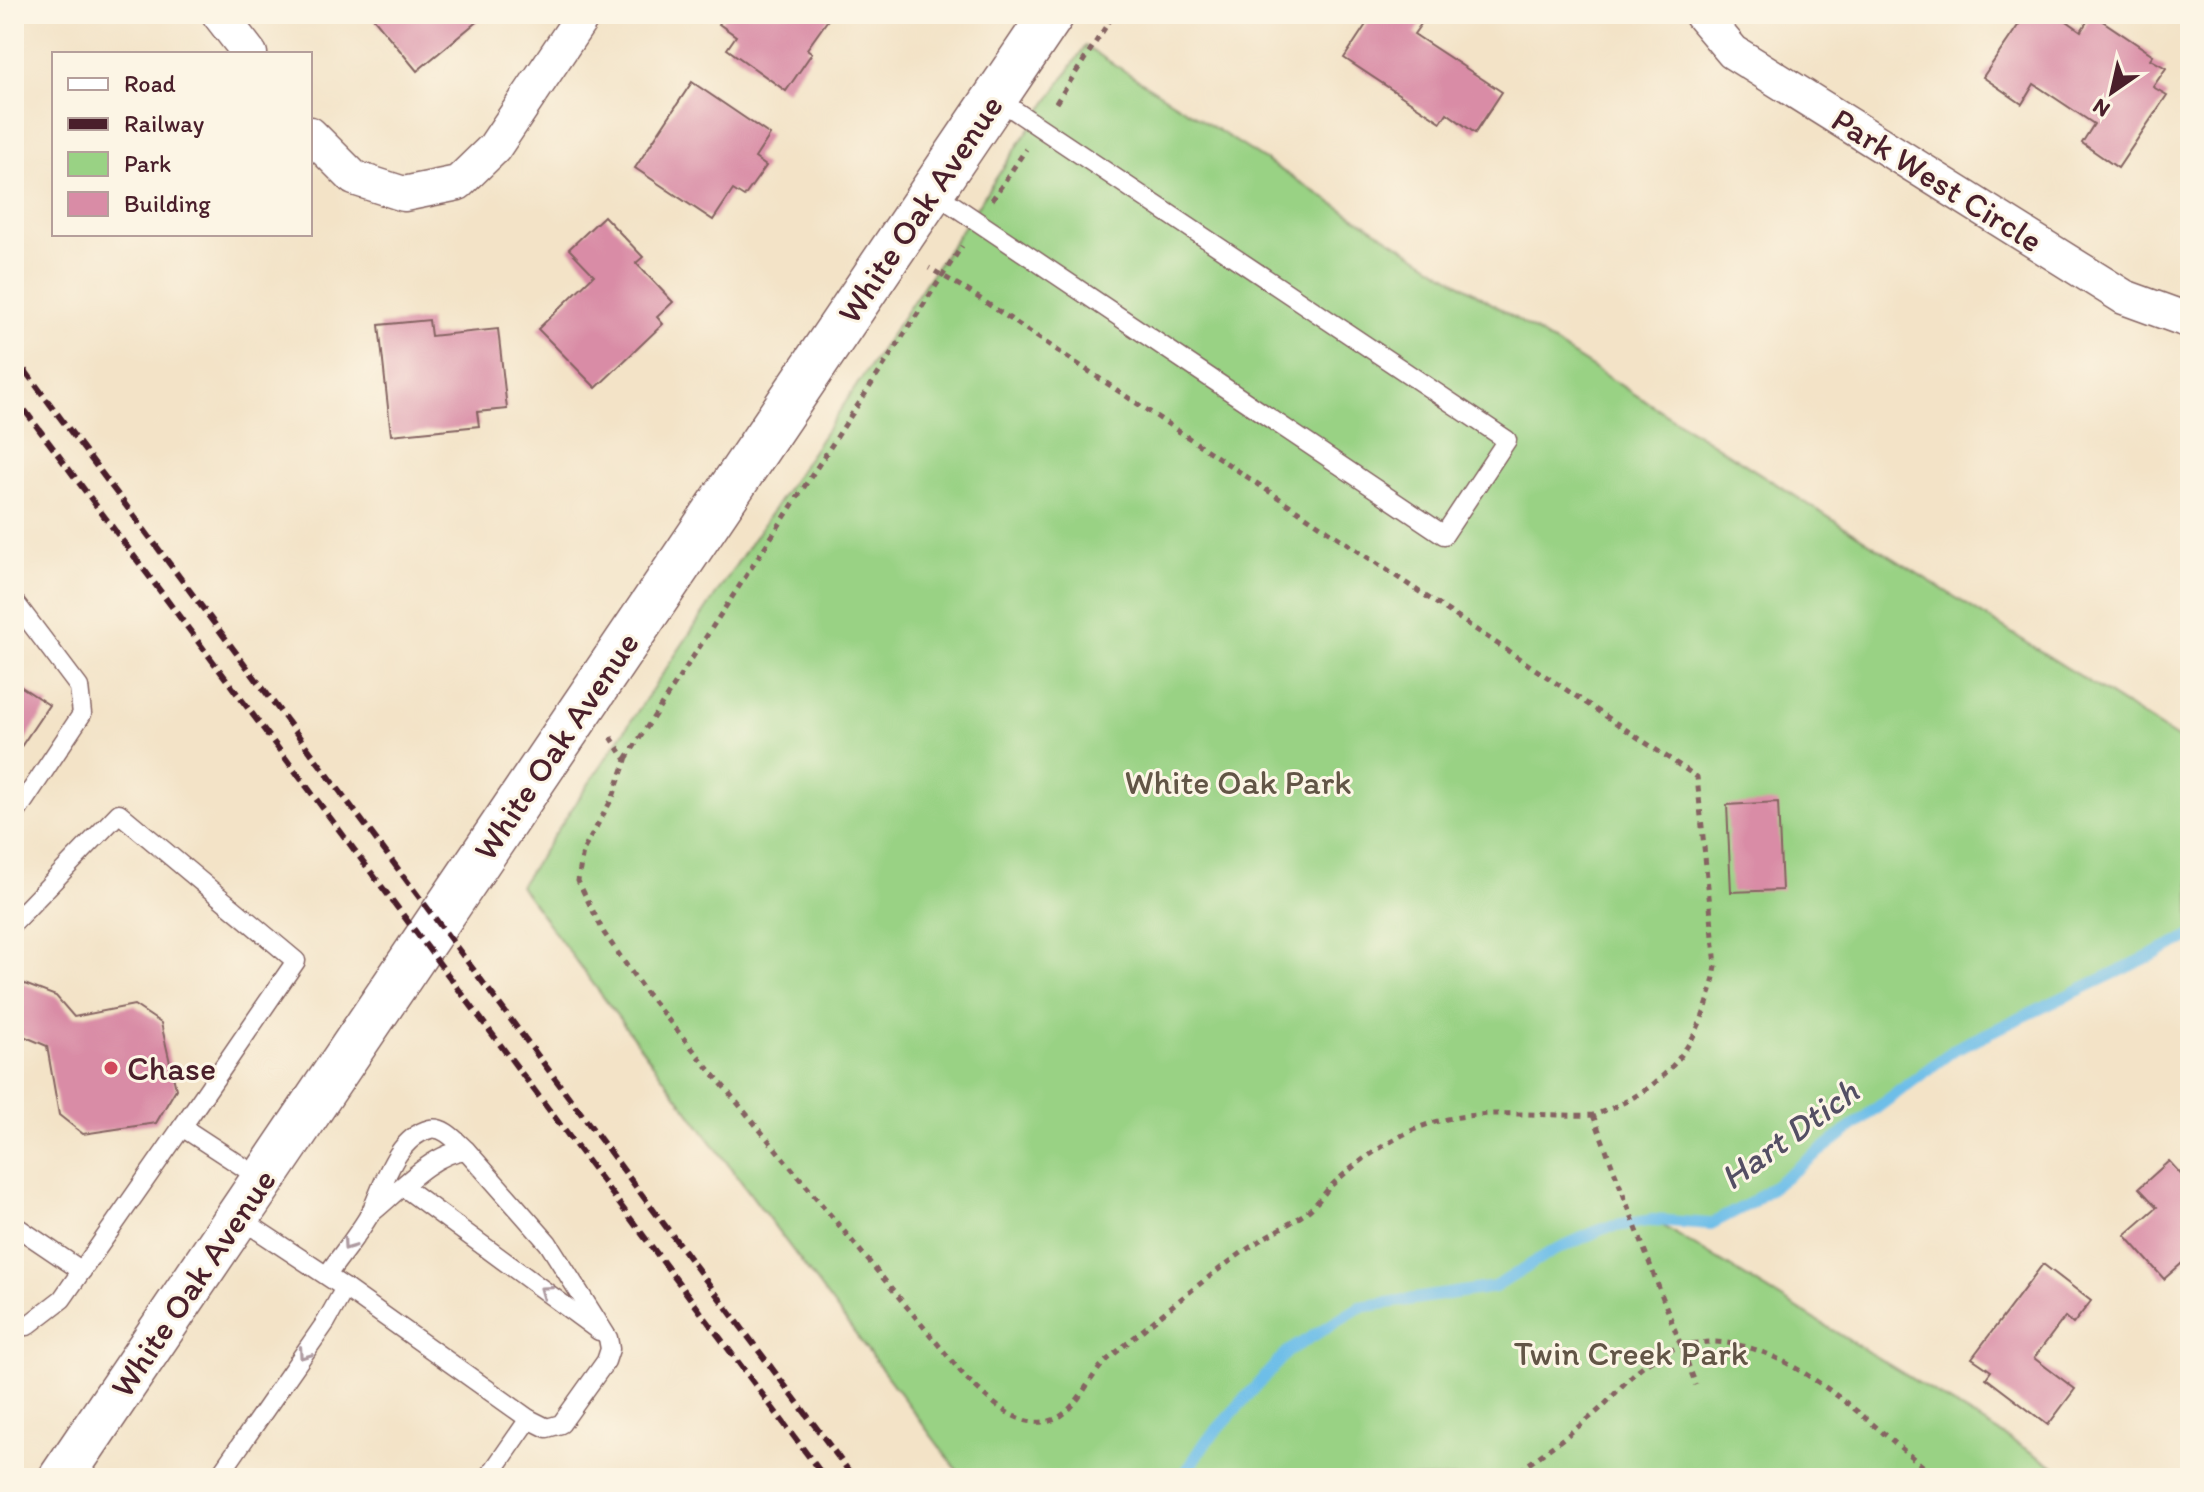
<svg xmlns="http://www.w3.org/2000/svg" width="2204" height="1492" viewBox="0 0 2204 1492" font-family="Itim,sans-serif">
  <rect width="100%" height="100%" fill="#fcf5e5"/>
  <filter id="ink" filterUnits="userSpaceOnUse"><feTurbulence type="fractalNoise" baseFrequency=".0125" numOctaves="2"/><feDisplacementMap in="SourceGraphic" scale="16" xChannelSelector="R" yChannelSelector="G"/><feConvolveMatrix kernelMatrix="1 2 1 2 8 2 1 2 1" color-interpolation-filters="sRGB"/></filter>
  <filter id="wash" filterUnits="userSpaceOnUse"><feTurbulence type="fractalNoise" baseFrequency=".006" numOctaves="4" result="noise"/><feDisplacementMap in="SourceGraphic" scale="32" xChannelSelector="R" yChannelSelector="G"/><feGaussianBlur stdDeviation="1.8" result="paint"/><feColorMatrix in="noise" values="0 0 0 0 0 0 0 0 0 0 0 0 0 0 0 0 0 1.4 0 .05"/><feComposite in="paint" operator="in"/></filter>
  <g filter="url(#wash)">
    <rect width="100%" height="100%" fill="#f3e3c7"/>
    <path fill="#99d284" stroke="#727858" stroke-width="2" d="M1085 46 2190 746V937L1955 1049 1751 1203 1711 1224 1655 1221 2073 1478H963L520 886Z"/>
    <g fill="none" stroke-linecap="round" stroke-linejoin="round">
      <path stroke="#6dbee8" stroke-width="12" d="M1182 1478 1205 1443 1287 1352 1360 1307 1495 1287 1551 1252 1604 1228 1653 1220 1711 1224 1751 1203 1955 1049 2190 937"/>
    </g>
    <g id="blocks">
      <g fill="#d98ca6">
        <path d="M370 14H486L417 71Z"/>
        <path d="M727 14H832L807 49 812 53 786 91 727 49 736 36 719 24Z"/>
        <path d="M1373 14H1428L1414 34 1502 92 1475 133 1447 113 1441 122 1344 58Z"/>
        <path d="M2026 14H2057L2081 31 2092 14 2153 55 2150 59 2166 68 2153 87 2167 95 2118 168 2082 143 2094 124 2034 84 2022 104 1983 77Z"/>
        <path d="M692 82 770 135 755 158 766 166 744 197 733 190 713 220 635 168Z"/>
        <path d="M604 216 643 257 636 263 673 302 657 317 663 324 596 388 538 329 594 275 569 249Z"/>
        <path d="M429 320 431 336 498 329 507 409 477 412 479 426 391 435 379 325Z"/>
        <path d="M14 682 49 705 14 757Z"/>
        <path d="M1778 802 1782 890 1731 892 1727 805Z"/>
        <path d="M14 980 56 996 74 1017 134 1005 161 1023 176 1089 156 1123 83 1134 59 1115 47 1046 14 1032Z"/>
        <path d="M2169 1161 2185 1179 2190 1174V1256L2164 1279 2125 1235 2157 1207 2139 1188Z"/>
        <path d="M2043 1264 2091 1301 2073 1324 2065 1317 2034 1358 2075 1389 2048 1425 1986 1378 1991 1371 1972 1358Z"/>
      </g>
    </g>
  </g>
  <g filter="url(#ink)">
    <use href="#blocks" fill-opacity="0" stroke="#856462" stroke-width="2"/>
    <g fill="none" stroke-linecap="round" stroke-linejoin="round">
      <g stroke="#856462" stroke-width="21">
        <g id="service">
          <path d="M932 191 1444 535 1507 440 996 98"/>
          <path d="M14 601 79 687 82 714 14 816"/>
          <path d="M14 922 119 813 296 961 182 1127"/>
          <path d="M405 1188 599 1331"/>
          <path d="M238 1217 345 1288 529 1419 547 1428 561 1424 606 1361 610 1349 608 1338 548 1243 466 1150C431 1153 397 1193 369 1215"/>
          <path d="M14 1225 82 1271"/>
          <path d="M327 1275C341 1255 358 1235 370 1214 383 1187 395 1138 430 1129 444 1126 456 1141 466 1150"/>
          <path d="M14 1325 27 1326 62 1299 182 1127 263 1180"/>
          <path d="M229 1478 221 1473 326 1322 345 1288"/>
          <path d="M488 1478 529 1419"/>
        </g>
      </g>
      <g stroke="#856462" stroke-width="37">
        <g id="minor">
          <path d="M219 14 250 54"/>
          <path d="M1701 14 1733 52 2124 297 2190 321"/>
          <path d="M310 134 354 178 404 194 458 183 494 148 584 14"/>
        </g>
      </g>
      <g stroke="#856462" stroke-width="47">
        <path id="tertiary" d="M61 1478 1052 14"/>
      </g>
      <g stroke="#856462" stroke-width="5" stroke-dasharray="6 6" stroke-linecap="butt">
        <path d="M1056 103 1114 14"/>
        <path d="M992 200 1026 149"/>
        <path d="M611 737 626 760 613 797 583 851 578 881 604 933 646 993 966 1378C987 1397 1012 1425 1043 1422 1075 1420 1087 1377 1107 1360 1155 1320 1204 1278 1256 1243 1272 1232 1291 1224 1307 1212 1317 1204 1324 1193 1332 1185 1354 1164 1385 1143 1413 1130 1469 1105 1534 1117 1593 1115 1667 1091 1704 1041 1716 966L1697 777 964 288 929 268"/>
        <path d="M626 759 962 246"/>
        <path d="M1593 1115 1696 1385"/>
        <path d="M1510 1478C1538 1457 1566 1437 1593 1415 1613 1399 1628 1375 1650 1361 1753 1294 1863 1422 1938 1478"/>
      </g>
      <use href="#service" stroke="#fff" stroke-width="18"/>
      <use href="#minor" stroke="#fff" stroke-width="34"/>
      <use href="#tertiary" stroke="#fff" stroke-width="44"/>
      <g stroke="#4a1f2b" stroke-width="6" stroke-dasharray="12 6" stroke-linecap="butt">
        <path d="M14 356 854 1478"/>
        <path d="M14 396 825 1478"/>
      </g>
    </g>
    <defs><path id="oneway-chevron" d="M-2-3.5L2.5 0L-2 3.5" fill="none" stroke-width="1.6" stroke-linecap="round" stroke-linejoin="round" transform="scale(2)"/></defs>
    <g stroke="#ae9aa0">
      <use href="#oneway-chevron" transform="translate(348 1245) rotate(125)"/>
      <use href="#oneway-chevron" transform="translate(545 1291) rotate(-144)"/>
      <use href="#oneway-chevron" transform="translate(304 1354) rotate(125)"/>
    </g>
  </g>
  <circle fill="#d1495b" stroke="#fcf5e5" stroke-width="3" cx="111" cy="1068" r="8"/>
  <g text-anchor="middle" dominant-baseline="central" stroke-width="6" stroke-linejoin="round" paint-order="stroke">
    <g font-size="34" fill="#4a1f2b" stroke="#fcf5e5">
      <text transform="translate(1937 180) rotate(32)">Park West Circle</text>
      <text transform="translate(920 209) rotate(-56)">White Oak Avenue</text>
      <text transform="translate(556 746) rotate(-56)">White Oak Avenue</text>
      <text transform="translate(193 1283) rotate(-56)">White Oak Avenue</text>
    </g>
    <g font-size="34" fill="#625546" stroke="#fcf5e5">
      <text x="1238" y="782">White Oak Park</text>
      <text x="1631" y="1353">Twin Creek Park</text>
    </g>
    <g font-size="34" fill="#4a1f2b" stroke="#fcf5e5" text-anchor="start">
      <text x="127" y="1068">Chase</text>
    </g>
    <g font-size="36" font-style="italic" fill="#544f64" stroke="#fcf5e5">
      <text transform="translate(1789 1134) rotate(-36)">Hart Dtich</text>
    </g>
  </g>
  <rect width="2204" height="1492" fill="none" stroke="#fcf5e5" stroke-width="48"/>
  <rect x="52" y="52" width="260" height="184" fill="#fcf5e5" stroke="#b59f9b" stroke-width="2"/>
  <rect x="68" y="78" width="40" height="12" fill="#ffffff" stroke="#b59f9b" stroke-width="2"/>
  <text x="124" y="92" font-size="24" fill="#4a1f2b">Road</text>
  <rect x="68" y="118" width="40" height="12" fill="#4a1f2b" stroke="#b59f9b" stroke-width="2"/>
  <text x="124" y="132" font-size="24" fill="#4a1f2b">Railway</text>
  <rect x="68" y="152" width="40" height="24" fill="#99d284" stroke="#b59f9b" stroke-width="2"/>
  <text x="124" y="172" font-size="24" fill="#4a1f2b">Park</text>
  <rect x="68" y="192" width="40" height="24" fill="#d98ca6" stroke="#b59f9b" stroke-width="2"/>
  <text x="124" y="212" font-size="24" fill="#4a1f2b">Building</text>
  <g transform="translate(2112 92) rotate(214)" stroke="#fcf5e5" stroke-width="6" paint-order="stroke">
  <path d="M0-6L14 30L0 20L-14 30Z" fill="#4a1f2b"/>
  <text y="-12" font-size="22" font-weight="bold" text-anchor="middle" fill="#4a1f2b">N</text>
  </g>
</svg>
